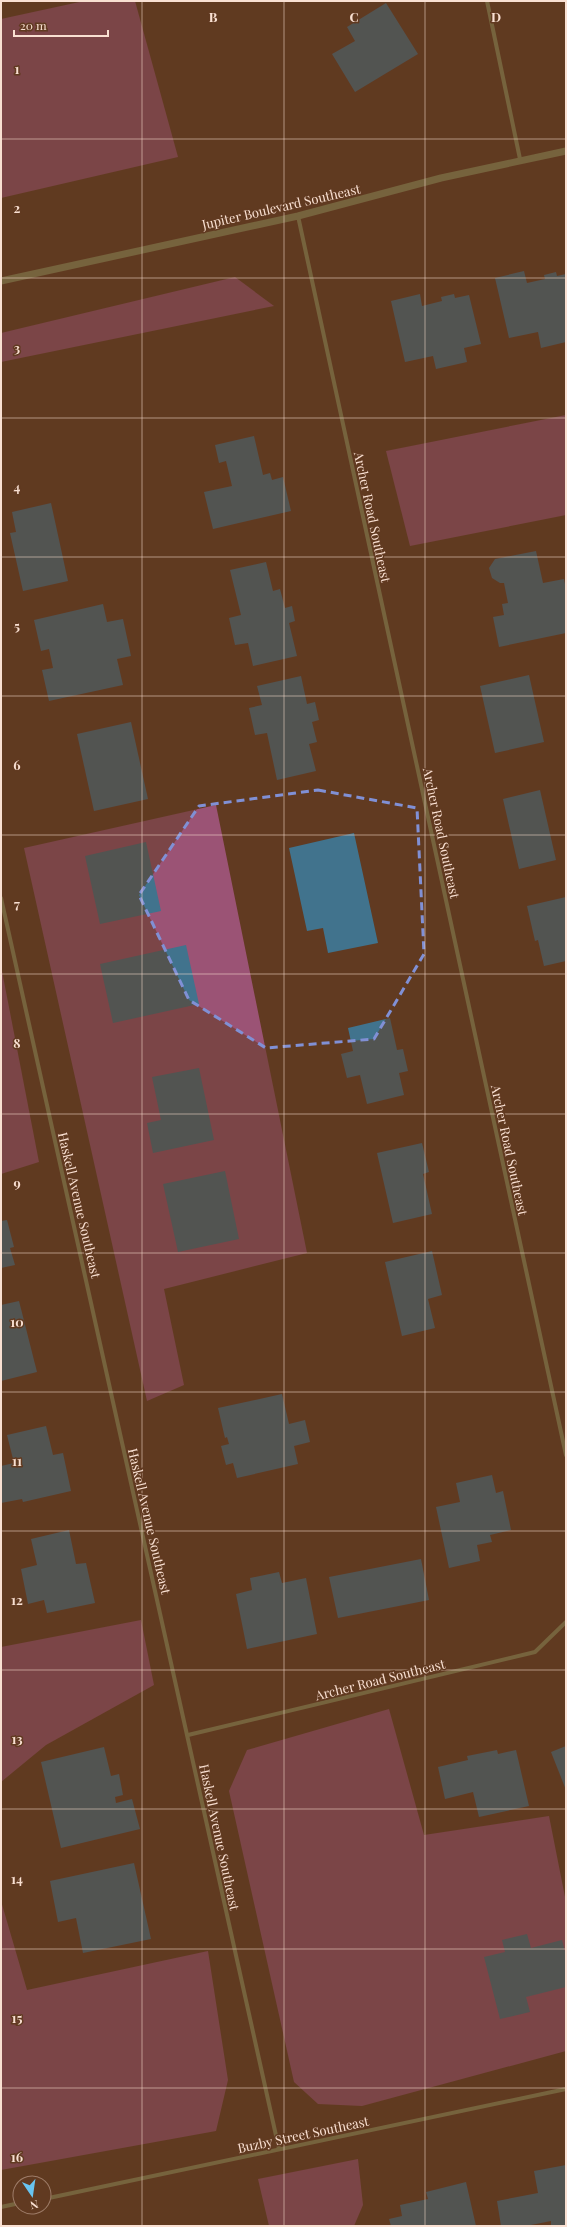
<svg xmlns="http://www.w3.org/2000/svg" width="567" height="2227" viewBox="0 0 567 2227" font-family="'Playfair Display',serif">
  <rect width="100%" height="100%" fill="#613a21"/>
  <g fill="#9b5375">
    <path d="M84 1H135L178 157 1 198V19Z"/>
    <path d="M235 277 274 306 1 362V333Z"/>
    <path d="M566 415V515L410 546 386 451Z"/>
    <path d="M216 805 307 1253 164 1289 184 1385 147 1401 24 848Z"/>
    <path d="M1 966 39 1162 1 1174Z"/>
    <path d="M141 1620 154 1685 46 1745 1 1782V1647Z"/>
    <path d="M389 1709 424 1835 549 1816 566 1902V2051L362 2106 318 2104 294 2082 229 1791 247 1750Z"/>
    <path d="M1 1901 27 1990 208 1951 228 2080 216 2131 1 2170Z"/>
    <path d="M358 2159 363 2205 354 2226H269L258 2179Z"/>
  </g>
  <g fill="#41738d">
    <path d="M386 3 418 54 355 92 332 54 355 41 347 27Z"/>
    <path d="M524 271 527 283 545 279 544 275 556 272 557 276 566 274V342L541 348 538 332 509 338 495 278Z"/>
    <path d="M420 294 422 306 442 301 441 297 454 294 455 298 469 295 481 344 464 348 467 362 436 369 433 356 405 362 391 301Z"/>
    <path d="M254 436 263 475 270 473 272 480 283 477 291 511 213 529 204 492 232 486 226 461 219 463 215 445Z"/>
    <path d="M51 503 68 581 23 591 10 533 16 532 12 512Z"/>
    <path d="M536 551 543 583 564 579 566 589V633L499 647 493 617 504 615 502 604 508 603 504 583H500L492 578 489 568 495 559Z"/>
    <path d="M266 562 273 591 280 589 285 608 292 606 295 621 289 623 297 656 253 666 248 643 235 645 229 618 241 615 230 570Z"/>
    <path d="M103 604 107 622 123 619 131 656 117 659 123 685 49 701 42 670 53 668 49 649 41 651 34 620Z"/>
    <path d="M529 675 544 742 495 753 480 686Z"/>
    <path d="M301 676 307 704 315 702 319 720 312 722 317 742 309 744 316 771 277 780 267 733 255 735 249 708 262 705 257 686Z"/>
    <path d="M131 722 148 799 94 811 77 734Z"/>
    <path d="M540 790 556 860 519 869 503 799Z"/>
    <path d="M354 833 378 943 328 953 323 928 307 931 289 848Z"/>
    <path d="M146 842 161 911 100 924 85 856Z"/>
    <path d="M566 897V961L544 966 538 940 535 941 527 906Z"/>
    <path d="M186 945 199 1004 113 1023 100 964Z"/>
    <path d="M390 1018 397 1050 403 1049 408 1071 399 1073 404 1095 367 1104 360 1075 347 1078 341 1054 353 1051 348 1028Z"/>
    <path d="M199 1068 214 1140 153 1153 147 1123 161 1120 152 1077Z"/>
    <path d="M422 1143 429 1172 423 1174 432 1214 393 1223 377 1153Z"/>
    <path d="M225 1171 239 1239 178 1252 163 1184Z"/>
    <path d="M7 1220 14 1247 10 1248 15 1265 1 1268V1221Z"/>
    <path d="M432 1251 442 1295 428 1299 435 1328 402 1336 385 1262Z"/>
    <path d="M19 1301 37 1372 1 1381V1305Z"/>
    <path d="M282 1394 289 1424 305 1420 310 1442 294 1446 298 1464 237 1478 233 1463 226 1465 221 1446 229 1444 227 1437 225 1438 218 1408Z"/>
    <path d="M46 1426 53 1455 63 1453 71 1491 23 1502 22 1499 1 1503V1466L14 1463 7 1435Z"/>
    <path d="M492 1475 496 1493 503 1491 511 1530 490 1535 492 1542 477 1545 480 1561 449 1568 436 1507 460 1502 456 1483Z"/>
    <path d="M69 1530 76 1564 86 1563 95 1603 47 1613 44 1600 28 1604 21 1569 37 1565 31 1539Z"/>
    <path d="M421 1559 429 1600 338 1618 329 1577Z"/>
    <path d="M279 1572 282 1583 306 1578 317 1634 247 1649 236 1594 252 1590 250 1578Z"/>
    <path d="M566 1746V1790L551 1752Z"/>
    <path d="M104 1747 111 1776 119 1774 123 1795 115 1797 116 1803 132 1799 140 1829 61 1848 41 1762Z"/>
    <path d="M497 1750 498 1754 516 1750 529 1806 479 1817 473 1792 445 1799 438 1767 468 1760 467 1756Z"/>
    <path d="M134 1863 151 1939 83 1953 76 1918 58 1922 50 1881Z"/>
    <path d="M527 1934 531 1948 562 1940 566 1955V1987L526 1997 530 2012 500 2019 484 1957 505 1952 502 1940Z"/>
    <path d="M566 2165V2226H551V2221L526 2226H501L497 2201 538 2193 534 2171Z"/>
    <path d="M466 2182 476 2226H391L389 2219 402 2216 400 2205 428 2199 426 2192Z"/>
  </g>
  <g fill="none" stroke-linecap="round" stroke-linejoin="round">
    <g stroke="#91955f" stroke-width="4">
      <path d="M487 1 520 159"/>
      <path d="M298 216 566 1455"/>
      <path d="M1 898 279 2149"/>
      <path d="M188 1735 535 1652 566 1622"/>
      <path d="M44 2199 566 2089"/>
      <path d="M1 2207 20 2203"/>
    </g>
    <path stroke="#91955f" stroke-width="7" d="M1 281 298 216 441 178 566 151"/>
  </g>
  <path d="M0 0H567V2227H0ZM318 790 417 808 424 954 374 1039 266 1048 189 1000 139 895 199 806Z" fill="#613a21" fill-opacity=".55" fill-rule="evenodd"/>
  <path fill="none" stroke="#8090d5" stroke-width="3" stroke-dasharray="8 5" stroke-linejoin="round" d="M318 790 417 808 424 954 374 1039 266 1048 189 1000 139 895 199 806Z"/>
  <path fill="none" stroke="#f9e0d2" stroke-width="1" stroke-opacity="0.55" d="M142 1V2226M284 1V2226M425 1V2226M1 139H566M1 278H566M1 418H566M1 557H566M1 696H566M1 835H566M1 974H566M1 1114H566M1 1253H566M1 1392H566M1 1531H566M1 1670H566M1 1809H566M1 1949H566M1 2088H566"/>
  <g text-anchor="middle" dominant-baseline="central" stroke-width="3" stroke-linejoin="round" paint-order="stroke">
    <g font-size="13" fill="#f9e0d2" stroke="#613a21">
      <text transform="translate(281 206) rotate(-13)">Jupiter Boulevard Southeast</text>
      <text transform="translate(373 517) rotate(78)">Archer Road Southeast</text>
      <text transform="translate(442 833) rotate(78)">Archer Road Southeast</text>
      <text transform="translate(510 1150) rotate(78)">Archer Road Southeast</text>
      <text transform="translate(80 1205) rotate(77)">Haskell Avenue Southeast</text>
      <text transform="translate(150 1521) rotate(77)">Haskell Avenue Southeast</text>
      <text transform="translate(380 1679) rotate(-14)">Archer Road Southeast</text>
      <text transform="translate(220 1837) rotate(78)">Haskell Avenue Southeast</text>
      <text transform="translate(303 2134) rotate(-12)">Buzby Street Southeast</text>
    </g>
  </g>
  <g font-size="13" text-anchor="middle" font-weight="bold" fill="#f9e0d2" stroke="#613a21" stroke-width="3" stroke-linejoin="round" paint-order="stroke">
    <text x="213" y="22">B</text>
    <text x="354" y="22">C</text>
    <text x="496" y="22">D</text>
    <text x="17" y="74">1</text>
    <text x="17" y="213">2</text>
    <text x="17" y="353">3</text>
    <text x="17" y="492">4</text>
    <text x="17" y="631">5</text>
    <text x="17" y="770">6</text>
    <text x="17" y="909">7</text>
    <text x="17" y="1048">8</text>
    <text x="17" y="1188">9</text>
    <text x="17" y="1327">10</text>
    <text x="17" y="1466">11</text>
    <text x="17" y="1605">12</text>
    <text x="17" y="1744">13</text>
    <text x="17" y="1884">14</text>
    <text x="17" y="2023">15</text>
    <text x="17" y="2162">16</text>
  </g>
  <rect width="567" height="2227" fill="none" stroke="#f9e0d2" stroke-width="4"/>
  <g transform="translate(32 2195) rotate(167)"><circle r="19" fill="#613a21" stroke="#9e7c68"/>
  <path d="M0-3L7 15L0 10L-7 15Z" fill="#68c4f0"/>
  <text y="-6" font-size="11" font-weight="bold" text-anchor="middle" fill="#f9e0d2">N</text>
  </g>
  <path d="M14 30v6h94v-6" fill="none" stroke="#f9e0d2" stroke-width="2"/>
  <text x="20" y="30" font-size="12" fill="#f9e0d2" stroke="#613a21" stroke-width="3" paint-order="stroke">20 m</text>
</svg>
